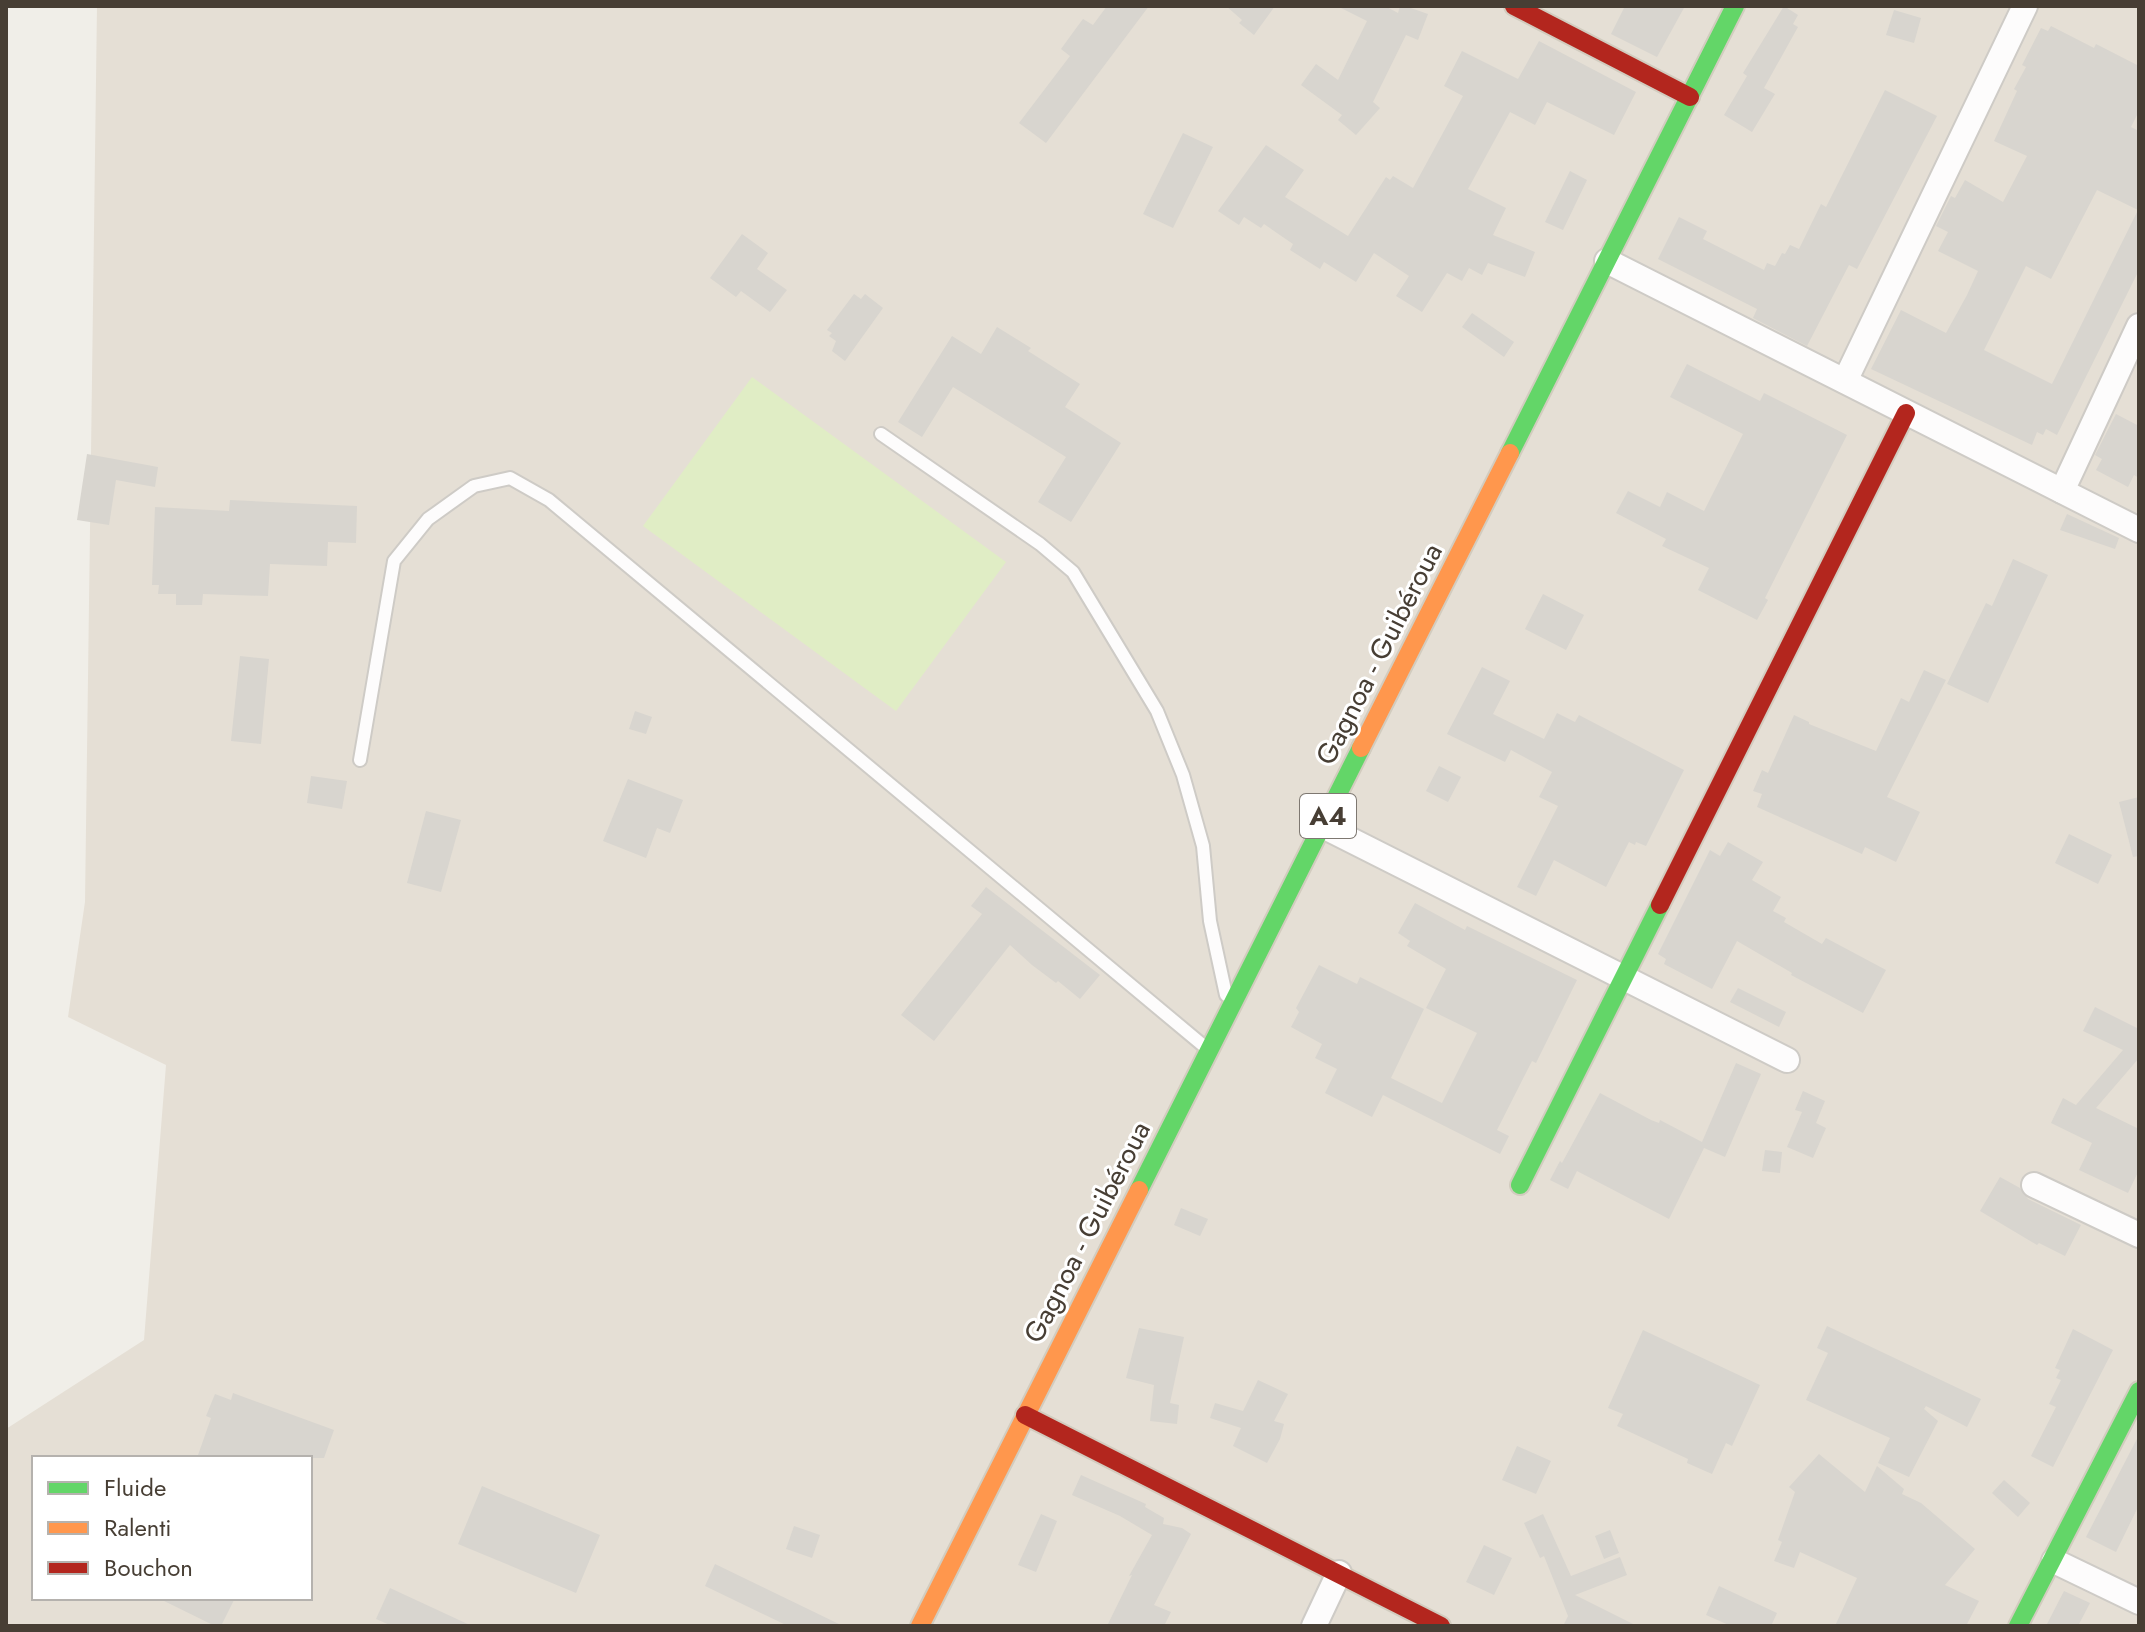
<svg xmlns="http://www.w3.org/2000/svg" width="2145" height="1632" viewBox="0 0 2145 1632" font-family="Jost,sans-serif">
  <rect width="100%" height="100%" fill="#f0eee8"/>
  <path fill="#e5dfd5" fill-rule="evenodd" d="M97 6H2139V1626H6V1429L144 1340 166 1065 68 1017 85 902ZM34 1458H310V1598H34Z"/>
  <path fill="#e0edc5" d="M752 377 1006 562 896 711 643 526Z"/>
  <g fill="#d8d5cf" fill-rule="evenodd">
    <path d="M1107 6H1149L1046 143 1019 123 1070 56 1061 49 1077 27 1083 19 1093 25Z"/>
    <path d="M1226 6H1275L1254 35 1239 23 1242 20Z"/>
    <path d="M1337 6H1385L1398 13 1400 6H1405L1428 14 1418 40 1406 35 1373 102 1380 108 1356 135 1338 120 1342 115 1301 85 1316 64 1338 80 1367 21Z"/>
    <path d="M1625 6H1685L1657 57 1611 34Z"/>
    <path d="M1784 6 1798 15 1793 24 1798 27 1764 88 1775 94 1752 132 1724 115 1747 76 1743 73Z"/>
    <path d="M1894 10 1921 18 1914 43 1886 35Z"/>
    <path d="M2051 26 2094 48 2096 44 2139 66V111L2131 127 2139 131V270L2057 435 2046 429 2043 435 2037 432 2032 445 1871 369 1901 310 1946 333 1967 295 1978 271 1938 251 1948 232 1936 226 1951 196 1955 198 1965 180 2003 202 2027 156 1994 141 2017 91 2014 89 2026 67 2022 65 2041 28 2048 31ZM2097 190 2138 210 2052 384 1984 350 2026 266 2051 279Z"/>
    <path d="M1539 41 1636 92 1614 135 1547 102 1535 125 1510 112 1468 189 1506 208 1493 235 1535 252 1525 277 1488 263 1482 275 1469 268 1462 281 1447 273 1422 312 1396 296 1409 276 1374 253 1356 282 1324 262 1320 269 1290 250 1293 244 1264 224 1261 228 1244 217 1239 225 1218 211 1266 145 1304 170 1285 197 1348 236 1386 177 1390 180 1393 176 1413 188 1463 96 1444 86 1462 51 1518 79Z"/>
    <path d="M1885 90 1937 116 1857 269 1849 265 1807 346 1753 318 1757 309 1658 259 1679 217 1707 231 1703 239 1764 270 1767 263 1775 266 1782 253 1785 254 1790 245 1799 249 1821 204 1826 207Z"/>
    <path d="M1183 133 1213 147 1173 228 1143 214Z"/>
    <path d="M1570 171 1587 180 1563 230 1545 222Z"/>
    <path d="M742 234 768 253 757 269 787 290 770 312 741 291 736 297 710 278Z"/>
    <path d="M854 294 861 299 865 294 883 308 845 361 832 351 836 341 829 336 832 333 827 330Z"/>
    <path d="M1472 313 1514 342 1504 357 1462 327Z"/>
    <path d="M997 327 1031 348 1028 351 1080 384 1065 407 1121 443 1071 522 1038 502 1066 457 953 387 922 437 898 422 952 336 981 354Z"/>
    <path d="M1687 364 1760 401 1764 393 1847 435 1765 598 1768 600 1757 620 1698 590 1709 568 1662 546 1666 539 1616 513 1628 491 1660 507 1667 492 1704 511 1743 434 1670 397Z"/>
    <path d="M2116 414 2139 426V478L2134 475 2128 487 2096 470 2102 459 2095 455Z"/>
    <path d="M87 454 158 467 155 487 116 480 109 525 77 520Z"/>
    <path d="M230 500 357 506 356 543 328 542 327 566 270 564 268 596 203 594 202 605H176V594H158L159 585H152L155 507 229 511Z"/>
    <path d="M2067 514 2119 538 2115 549 2060 530Z"/>
    <path d="M2013 559 2048 575 1988 703 1947 684 1986 603 1992 606Z"/>
    <path d="M1543 594 1584 615 1566 650 1525 629Z"/>
    <path d="M240 656 269 659 261 744 231 741Z"/>
    <path d="M1482 667 1510 681 1493 714 1544 739 1557 713 1575 722 1579 715 1684 770 1646 846 1636 842 1635 845 1629 842 1606 887 1554 860 1536 896 1517 887 1558 806 1539 797 1552 772 1511 750 1505 762 1447 734Z"/>
    <path d="M1924 670 1946 680 1887 797 1920 812 1896 862 1865 847 1862 854 1757 807 1762 794 1753 791 1762 770 1768 773 1794 715 1809 722V724L1876 751 1901 698 1909 702Z"/>
    <path d="M635 711 652 717 646 734 629 729Z"/>
    <path d="M1439 766 1461 777 1448 802 1426 791Z"/>
    <path d="M311 776 347 781 342 809 307 803Z"/>
    <path d="M628 779 683 800 670 833 657 828 646 858 603 841Z"/>
    <path d="M2139 797V856L2133 857 2119 802Z"/>
    <path d="M426 811 461 820 441 892 407 883Z"/>
    <path d="M2069 834 2112 855 2098 884 2055 863Z"/>
    <path d="M1728 842 1763 862 1752 880 1781 897 1773 911 1786 918 1784 922 1822 944 1826 938 1886 970 1863 1013 1791 975 1792 973 1737 941 1712 989 1664 964 1666 959 1658 954 1710 850 1720 856Z"/>
    <path d="M986 887 1100 975 1080 999 1058 981 1056 983 1032 965 1010 945 934 1041 901 1015 982 914 971 906Z"/>
    <path d="M1415 903 1465 930 1467 926 1577 980 1536 1063 1532 1061 1497 1130 1509 1136 1500 1154 1383 1095 1372 1117 1325 1093 1337 1069 1315 1058 1322 1044 1291 1027 1299 1012 1296 1008 1319 965 1357 984 1360 977 1424 1009 1391 1078 1442 1103 1477 1033 1426 1008 1446 969 1407 946 1410 941 1398 933Z"/>
    <path d="M1738 988 1786 1012 1779 1027 1730 1002Z"/>
    <path d="M2095 1007 2139 1029V1058L2096 1108 2139 1129V1170L2128 1193 2079 1170 2092 1143 2051 1123 2063 1098 2076 1105 2123 1050 2083 1031Z"/>
    <path d="M1736 1063 1761 1074 1725 1157 1704 1148 1669 1219 1577 1171 1568 1189 1550 1180 1560 1161 1562 1163 1600 1093 1651 1120 1659 1123 1660 1120 1702 1142Z"/>
    <path d="M1803 1091 1825 1101 1816 1123 1826 1128 1813 1158 1787 1147 1802 1112 1795 1110Z"/>
    <path d="M1765 1150 1782 1152 1780 1173 1762 1171Z"/>
    <path d="M2000 1177 2020 1188 2028 1199 2081 1225 2065 1256 2039 1243 2037 1245 1980 1211Z"/>
    <path d="M1181 1208 1208 1219 1200 1236 1174 1225Z"/>
    <path d="M1827 1326 1981 1399 1967 1427 1926 1406 1924 1409 1938 1421 1909 1477 1878 1463 1890 1438 1806 1400 1828 1353 1817 1348Z"/>
    <path d="M1139 1328 1184 1337 1170 1403 1179 1405 1177 1424 1150 1421 1154 1385 1126 1378Z"/>
    <path d="M2073 1329 2113 1350 2053 1467 2031 1456 2056 1407 2049 1404 2061 1380 2056 1378 2060 1370 2055 1368Z"/>
    <path d="M1643 1330 1760 1385 1732 1446 1726 1443 1712 1474 1687 1463 1688 1459 1617 1426 1623 1414 1608 1408Z"/>
    <path d="M1258 1380 1288 1394 1274 1421 1284 1424 1280 1439 1267 1463 1233 1446 1241 1428 1210 1418 1215 1403 1243 1411Z"/>
    <path d="M233 1393 334 1430 324 1458H197L211 1418 206 1416 215 1394 231 1400Z"/>
    <path d="M2139 1435V1505L2116 1552 2086 1537Z"/>
    <path d="M1517 1446 1551 1461 1536 1494 1502 1480Z"/>
    <path d="M1819 1454 1865 1492 1877 1466 1904 1489 1902 1494 1921 1503 1975 1549 1945 1585 1979 1601 1966 1626H1835L1857 1578 1800 1552 1794 1568 1774 1561 1782 1542 1778 1540 1795 1492 1789 1487Z"/>
    <path d="M1081 1475 1146 1504 1145 1507 1164 1518 1163 1524 1182 1528 1191 1534 1154 1605 1171 1612 1164 1626H1107L1132 1575 1129 1576 1152 1535 1120 1516 1072 1495Z"/>
    <path d="M2004 1480 2030 1503 2018 1517 1992 1493Z"/>
    <path d="M482 1486 600 1535 576 1593 458 1544Z"/>
    <path d="M1041 1514 1057 1521 1036 1572 1018 1565Z"/>
    <path d="M1543 1514 1571 1576 1620 1557 1627 1575 1575 1595 1637 1626H1563L1568 1616 1544 1556 1540 1558 1524 1523Z"/>
    <path d="M794 1526 820 1535 812 1558 786 1549Z"/>
    <path d="M1610 1530 1619 1553 1604 1559 1595 1536Z"/>
    <path d="M1484 1545 1512 1558 1494 1595 1466 1582Z"/>
    <path d="M715 1564 843 1626H788L705 1586Z"/>
    <path d="M1719 1586 1777 1613 1771 1626H1731L1706 1615Z"/>
    <path d="M390 1588 472 1626H392L376 1619Z"/>
    <path d="M2064 1591 2090 1603 2078 1626H2046Z"/>
    <path d="M158 1598H235L221 1626H215Z"/>
  </g>
  <g fill="none" stroke-linecap="round" stroke-linejoin="round">
    <g stroke="#cecbc6" stroke-width="16">
      <g id="lane">
        <path d="M881 434 1040 544 1073 572 1157 711 1183 775 1203 846 1210 921 1226 995"/>
        <path d="M360 760 394 561 428 519 474 486 510 478 549 500 1205 1047"/>
      </g>
    </g>
    <g stroke="#cecbc6" stroke-width="28">
      <g id="street">
        <path d="M1607 261 2139 530"/>
        <path d="M1845 381 2025 6"/>
        <path d="M2062 491 2139 326"/>
        <path d="M1323 826 1787 1060"/>
        <path d="M2034 1185 2139 1235"/>
        <path d="M2054 1561 2139 1602"/>
        <path d="M1314 1626 1339 1573"/>
      </g>
    </g>
    <g stroke="#d2ccbf" stroke-width="22">
      <g id="fast">
        <path d="M1510 453 1735 6"/>
        <path d="M1520 1185 1660 905"/>
        <path d="M1139 1190 1361 748"/>
        <path d="M2018 1626 2139 1391"/>
      </g>
    </g>
    <g stroke="#d2ccbf" stroke-width="22">
      <g id="slow">
        <path d="M1361 748 1510 453"/>
        <path d="M920 1626 1139 1190"/>
      </g>
    </g>
    <g stroke="#d2ccbf" stroke-width="22">
      <g id="jam">
        <path d="M1514 6 1690 97"/>
        <path d="M1660 905 1906 413"/>
        <path d="M1025 1415 1441 1626"/>
      </g>
    </g>
    <use href="#lane" stroke="#fdfcfc" stroke-width="12"/>
    <use href="#street" stroke="#fdfcfc" stroke-width="24"/>
    <use href="#fast" stroke="#63d668" stroke-width="18"/>
    <use href="#slow" stroke="#ff974d" stroke-width="18"/>
    <use href="#jam" stroke="#b3261e" stroke-width="18"/>
  </g>
  <g text-anchor="middle" dominant-baseline="central" stroke-width="6" stroke-linejoin="round" paint-order="stroke">
    <rect fill="#fff" stroke="#7e7871" stroke-width="2" x="1300" y="794" width="56" height="44" rx="6"/>
    <g font-size="26" font-weight="bold" fill="#473e34">
      <text x="1328" y="816">A4</text>
    </g>
    <g font-size="28" fill="#473e34" stroke="#fff">
      <text transform="translate(1379 654) rotate(-63)">Gagnoa - Guibéroua</text>
      <text transform="translate(1087 1232) rotate(-63)">Gagnoa - Guibéroua</text>
    </g>
  </g>
  <rect width="2145" height="1632" fill="none" stroke="#473e34" stroke-width="16"/>
  <rect x="32" y="1456" width="280" height="144" fill="#ffffff" stroke="#b5b2ae" stroke-width="2"/>
  <rect x="48" y="1482" width="40" height="12" fill="#63d668" stroke="#b5b2ae" stroke-width="2"/>
  <text x="104" y="1496" font-size="24" fill="#473e34">Fluide</text>
  <rect x="48" y="1522" width="40" height="12" fill="#ff974d" stroke="#b5b2ae" stroke-width="2"/>
  <text x="104" y="1536" font-size="24" fill="#473e34">Ralenti</text>
  <rect x="48" y="1562" width="40" height="12" fill="#b3261e" stroke="#b5b2ae" stroke-width="2"/>
  <text x="104" y="1576" font-size="24" fill="#473e34">Bouchon</text>
</svg>
